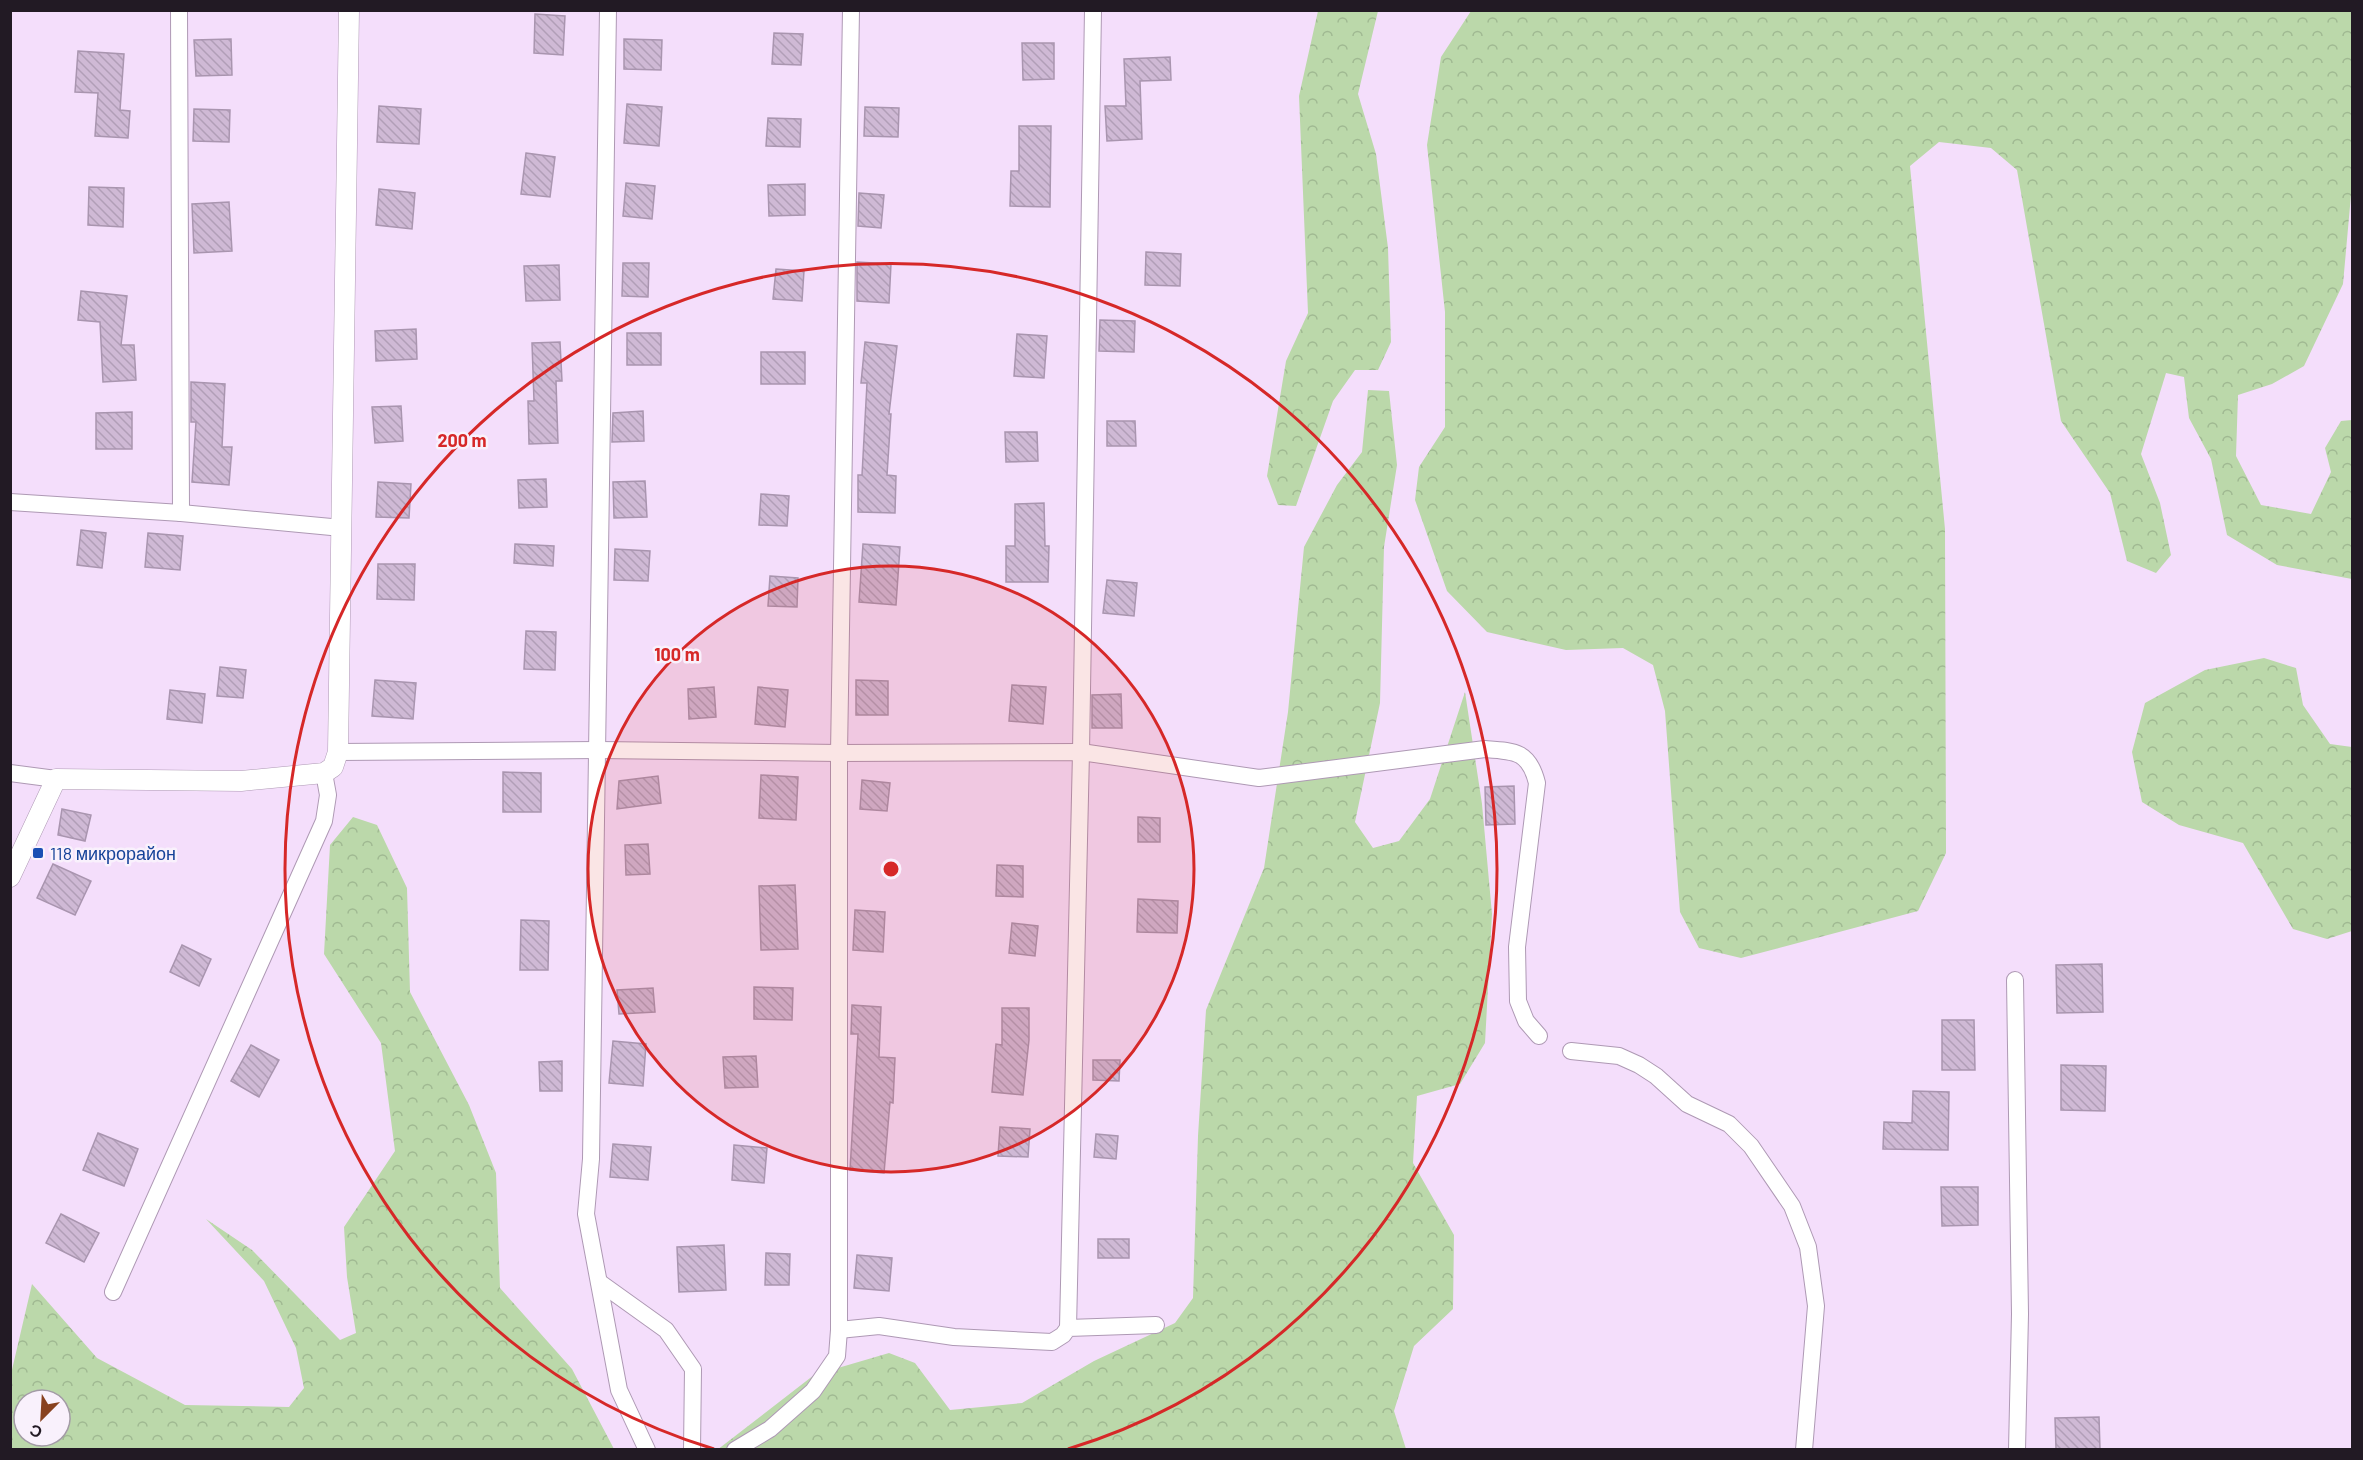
<svg xmlns="http://www.w3.org/2000/svg" width="2363" height="1460" viewBox="0 0 2363 1460" font-family="Barlow,sans-serif">
  <defs>
    <pattern id="forest-crowns" width="20" height="18" patternUnits="userSpaceOnUse" patternTransform="scale(1.5)"><rect width="20" height="18" fill="#bbd8aa"/><path d="M2 6a3 3 0 1 1 6 0M12 15a3 3 0 1 1 6 0" fill="none" stroke="#a0b992"/></pattern>
    <pattern id="building-back-hatch" width="6" height="6" patternUnits="userSpaceOnUse" patternTransform="scale(1.5)"><rect width="6" height="6" fill="#cfb9d5"/><path d="M-1 5l2 2M0 0l6 6M5-1l2 2" fill="none" stroke="#b19eb7"/></pattern>
  </defs>
  <rect width="100%" height="100%" fill="#f4defb"/>
  <g fill="url(#forest-crowns)" fill-rule="evenodd">
    <path d="M1318 11H1378L1358 94 1376 154 1388 248 1391 342 1378 370H1355L1333 401 1296 506 1278 505 1267 476 1286 361 1308 313 1299 96Z"/>
    <path d="M1471 11H2352V184L2343 284 2304 366 2272 384 2238 395 2236 456 2261 505 2311 514 2331 472 2325 448 2341 421 2352 420V579L2277 565 2227 535 2211 459 2189 418 2184 377 2166 373 2141 454 2160 503 2171 555 2156 573 2127 561 2110 493 2061 421 2017 170 1991 148 1939 142 1910 166 1945 529 1946 853 1918 911 1741 958 1699 948 1680 912 1665 711 1653 665 1623 648 1566 650 1487 632 1447 591 1415 500 1419 467 1445 427V312L1427 145 1441 57Z"/>
    <path d="M1368 390 1389 391 1397 465 1384 547 1380 703 1355 822 1373 848 1399 841 1430 799 1465 692 1482 804 1492 914 1485 1043 1460 1084 1417 1096 1413 1163 1454 1235 1453 1309 1414 1346 1394 1411 1406 1449 717 1450 814 1375 889 1353 915 1363 950 1410 1022 1403 1094 1361 1175 1323 1193 1298 1198 1136 1206 1010 1264 868 1288 712 1304 547 1337 485 1362 452Z"/>
    <path d="M2264 658 2296 668 2303 705 2330 744 2352 747V931L2327 939 2293 929 2243 843 2179 825 2142 802 2132 752 2145 703 2205 670Z"/>
    <path d="M353 817 377 825 407 888 410 992 469 1105 496 1173 500 1288 572 1369 614 1449H11V1374L32 1284 97 1358 185 1405 289 1407 304 1388 296 1348 264 1281 206 1219 252 1250 340 1340 356 1333 347 1277 344 1227 395 1151 381 1043 324 954 330 845ZM24 1400H60V1436H24Z"/>
  </g>
  <g fill="url(#building-back-hatch)" stroke="#a995af" stroke-width="1.5">
    <path d="M535 14 565 16 563 55 534 53Z"/>
    <path d="M774 33 803 34 801 65 772 64Z"/>
    <path d="M231 39 232 75 196 76 194 40Z"/>
    <path d="M624 39 662 40 661 70 624 69Z"/>
    <path d="M1022 43H1054V79L1023 80Z"/>
    <path d="M78 51 124 54 120 110 130 111 128 138 95 136 98 93 75 92Z"/>
    <path d="M1170 57 1171 80 1140 81 1142 139 1107 141 1105 106H1126L1124 59Z"/>
    <path d="M627 104 662 107 659 146 624 143Z"/>
    <path d="M379 106 421 109 419 144 377 142Z"/>
    <path d="M865 107 899 108 898 137 864 136Z"/>
    <path d="M194 109 230 110 229 142 193 141Z"/>
    <path d="M768 118 801 119 800 147 766 146Z"/>
    <path d="M1019 126H1051L1050 207 1010 206 1011 171H1019Z"/>
    <path d="M526 153 555 157 550 197 521 194Z"/>
    <path d="M626 183 655 186 652 219 623 216Z"/>
    <path d="M805 184V215L769 216 768 185Z"/>
    <path d="M89 187 124 188 123 227 88 225Z"/>
    <path d="M379 189 415 193 412 229 376 225Z"/>
    <path d="M859 193 884 195 881 228 858 226Z"/>
    <path d="M229 202 232 251 194 253 192 204Z"/>
    <path d="M1146 252 1181 254 1180 286 1145 285Z"/>
    <path d="M857 262 891 264 889 303 857 301Z"/>
    <path d="M623 263H649L648 297 622 296Z"/>
    <path d="M559 265 560 300 526 301 524 266Z"/>
    <path d="M776 269 804 271 802 301 773 299Z"/>
    <path d="M81 291 127 296 121 345H134L136 380 103 382 100 322 78 320Z"/>
    <path d="M1100 320 1135 321 1134 352 1099 351Z"/>
    <path d="M416 329 417 359 376 361 375 331Z"/>
    <rect x="627" y="333" width="34" height="32"/>
    <path d="M1017 334 1047 336 1044 378 1014 376Z"/>
    <path d="M560 342 562 381H556L558 443 529 444 528 401H534L532 343Z"/>
    <path d="M865 342 897 346 889 414H891L887 475 896 476 895 513 858 512V475H862L867 383H861Z"/>
    <rect x="761" y="352" width="44" height="32"/>
    <path d="M191 382 225 384 222 447H232L229 485 192 482 196 422H191Z"/>
    <path d="M401 406 403 441 375 443 372 407Z"/>
    <path d="M643 411 644 441 612 442 613 413Z"/>
    <path d="M132 412V449H96V413Z"/>
    <path d="M1107 421H1135L1136 446H1107Z"/>
    <path d="M1005 432H1037L1038 461 1006 462Z"/>
    <path d="M546 479 547 507 519 508 518 480Z"/>
    <path d="M645 481 647 517 614 518 613 482Z"/>
    <path d="M378 482 411 484 409 518 376 517Z"/>
    <path d="M761 494 789 496 787 526 759 525Z"/>
    <path d="M1044 503 1045 546H1049L1048 582H1006V546H1015V504Z"/>
    <path d="M81 530 106 533 102 568 77 565Z"/>
    <path d="M148 533 183 536 180 570 145 567Z"/>
    <path d="M515 544 554 546 553 566 514 563Z"/>
    <path d="M863 544 900 547 896 605 859 602Z"/>
    <path d="M615 549 650 551 648 581 614 580Z"/>
    <path d="M378 564H415L414 600 377 599Z"/>
    <path d="M770 576 798 578 797 607 768 606Z"/>
    <path d="M1107 580 1137 583 1134 616 1103 613Z"/>
    <path d="M526 631 556 632 555 670 524 669Z"/>
    <path d="M220 667 246 670 243 698 217 696Z"/>
    <path d="M375 680 416 683 413 719 372 716Z"/>
    <path d="M856 680 888 681V715H856Z"/>
    <path d="M1012 685 1046 687 1043 724 1009 721Z"/>
    <path d="M714 687 716 717 689 719 688 689Z"/>
    <path d="M758 687 788 690 785 727 755 724Z"/>
    <path d="M170 690 205 694 202 723 167 719Z"/>
    <path d="M1121 694 1122 728H1092V695Z"/>
    <path d="M503 772 541 773V812H503Z"/>
    <path d="M761 775 798 777 796 820 759 818Z"/>
    <path d="M658 776 661 803 617 809 619 781Z"/>
    <path d="M862 780 890 783 887 811 860 809Z"/>
    <path d="M1514 786 1515 824 1486 825 1485 787Z"/>
    <path d="M62 809 91 815 85 841 58 835Z"/>
    <path d="M1138 817 1160 818V842H1138Z"/>
    <path d="M648 844 650 874 626 875 625 845Z"/>
    <path d="M53 864 91 881 75 915 37 898Z"/>
    <path d="M997 865 1023 866V897L996 896Z"/>
    <path d="M795 885 798 949 761 950 759 886Z"/>
    <path d="M1138 899 1178 901 1177 933 1137 932Z"/>
    <path d="M855 910 885 912 883 952 853 950Z"/>
    <path d="M521 920 549 921 548 970H520Z"/>
    <path d="M1012 923 1038 926 1035 956 1009 953Z"/>
    <path d="M182 945 211 959 199 986 170 972Z"/>
    <path d="M2102 964 2103 1012 2057 1013 2056 965Z"/>
    <path d="M754 987 793 988 792 1020 754 1019Z"/>
    <path d="M653 988 655 1012 619 1014 617 990Z"/>
    <path d="M852 1005 881 1007 879 1057 895 1058 893 1103 890 1102 884 1173 850 1170 858 1034H851Z"/>
    <path d="M1002 1008H1029V1040L1023 1095 992 1092 996 1044 1002 1045Z"/>
    <path d="M1942 1020H1974L1975 1070H1942Z"/>
    <path d="M613 1041 646 1044 643 1086 609 1083Z"/>
    <path d="M251 1045 279 1060 259 1097 231 1081Z"/>
    <path d="M756 1056 758 1087 725 1088 723 1057Z"/>
    <path d="M1093 1060H1120L1119 1081 1093 1080Z"/>
    <path d="M562 1061V1091H540L539 1062Z"/>
    <path d="M2061 1065 2106 1066 2105 1111 2061 1110Z"/>
    <path d="M1913 1091 1949 1092 1948 1150 1883 1149 1884 1122 1912 1123Z"/>
    <path d="M1000 1127 1030 1129 1028 1157 998 1156Z"/>
    <path d="M98 1133 138 1149 124 1186 83 1170Z"/>
    <path d="M1096 1134 1118 1136 1116 1159 1094 1157Z"/>
    <path d="M613 1144 651 1147 648 1180 610 1177Z"/>
    <path d="M734 1145 767 1148 764 1183 732 1180Z"/>
    <path d="M1941 1187H1978V1225L1942 1226Z"/>
    <path d="M61 1214 99 1233 84 1262 46 1243Z"/>
    <rect x="1098" y="1239" width="31" height="19"/>
    <path d="M724 1245 726 1290 679 1292 677 1247Z"/>
    <path d="M766 1253 790 1254 789 1285H765Z"/>
    <path d="M857 1255 892 1258 889 1291 854 1288Z"/>
    <path d="M2099 1417 2100 1449H2056L2055 1418Z"/>
  </g>
  <g fill="none" stroke-linecap="round" stroke-linejoin="round">
    <g stroke="#ae99b4" stroke-width="18">
      <g id="minor">
        <path d="M179 10 181 513"/>
        <path d="M608 10 591 1159 586 1214 619 1390 647 1450"/>
        <path d="M851 10 839 753V1330L879 1326 954 1337 1052 1342 1063 1335 1068 1328 1156 1325"/>
        <path d="M10 502 181 513 342 528"/>
        <path d="M338 752 598 750 839 753 1081 752 1259 778 1485 749C1515 751 1529 751 1537 783L1517 947 1518 1001 1526 1021 1539 1036"/>
        <path d="M10 773 56 779"/>
        <path d="M2015 980 2020 1314 2017 1450"/>
        <path d="M1571 1051 1619 1056 1639 1065 1656 1076 1687 1104 1729 1124 1751 1146 1792 1206 1808 1247 1816 1306 1804 1450"/>
        <path d="M599 1282 666 1330 693 1369 692 1450"/>
        <path d="M113 1292 324 821 328 795 324 773"/>
        <path d="M1068 1328 1081 752 1093 10"/>
        <path d="M735 1450 770 1429 813 1391 837 1356 839 1330"/>
      </g>
    </g>
    <g stroke="#ae99b4" stroke-width="21">
      <path id="tertiary" d="M10 877 56 779 241 781 324 773 333 767 338 752 349 10"/>
    </g>
    <use href="#minor" stroke="#fff" stroke-width="16"/>
    <use href="#tertiary" stroke="#fff" stroke-width="20"/>
  </g>
  <circle cx="891" cy="869" r="303" fill="#d62828" fill-opacity=".12"/>
  <g fill="none" stroke="#d62828" stroke-width="3">
    <circle cx="891" cy="869" r="303"/>
    <path d="M714 1449A606 606 0 1 1 1068 1449"/>
  </g>
  <rect fill="#1a4fb4" stroke="#f9f1fc" stroke-width="2" x="32" y="847" width="12" height="12" rx="3"/>
  <g text-anchor="middle" dominant-baseline="central" stroke-width="5" stroke-linejoin="round" paint-order="stroke">
    <g font-size="18" fill="#164399" stroke="#f9f1fc" text-anchor="start">
      <text x="50" y="853">118 микрорайон</text>
    </g>
  </g>
  <circle cx="891" cy="869" r="9" fill="#d62828" stroke="#f9f1fc" stroke-width="3"/>
  <g font-size="18" text-anchor="middle" font-weight="bold" fill="#d62828" stroke="#f9f1fc" stroke-width="5" stroke-linejoin="round" paint-order="stroke">
    <text x="462" y="447">200 m</text>
    <text x="677" y="661">100 m</text>
  </g>
  <rect width="2363" height="1460" fill="none" stroke="#221a24" stroke-width="24"/>
  <g transform="translate(42 1418) rotate(204)"><circle r="28" fill="#f9f1fc" stroke="#a39ba6" stroke-width="1.5"/>
  <path d="M0-4.5L10 22L0 15L-10 22Z" fill="#88411f"/>
  <text y="-9" font-size="16" font-weight="bold" text-anchor="middle" fill="#221a24">С</text>
  </g>
</svg>
